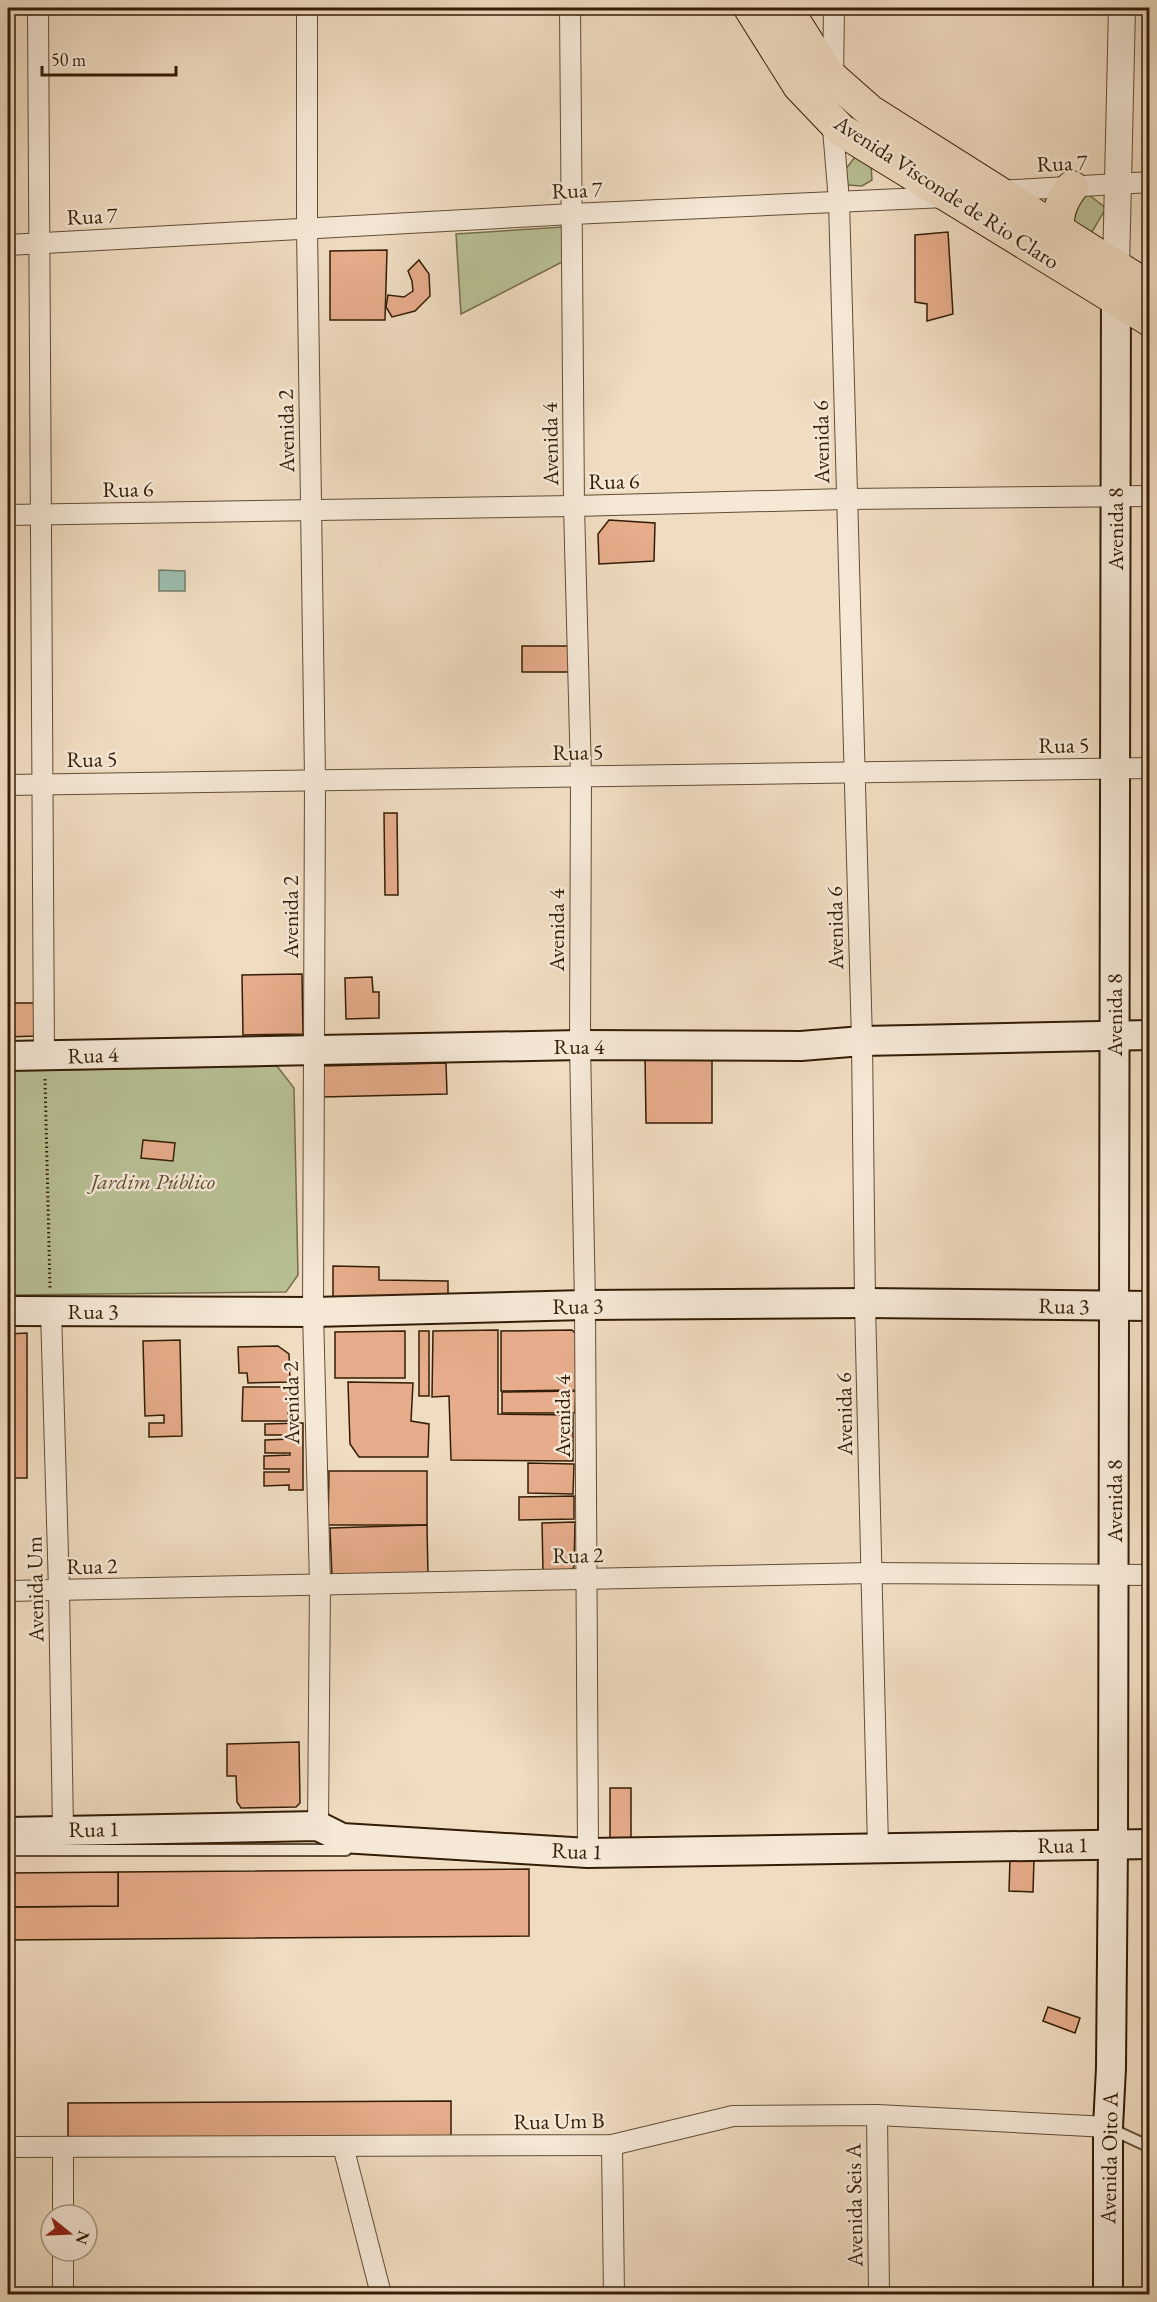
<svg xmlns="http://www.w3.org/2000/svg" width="1157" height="2302" viewBox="0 0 1157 2302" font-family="'EB Garamond',serif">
  <rect width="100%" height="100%" fill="#f0dcc1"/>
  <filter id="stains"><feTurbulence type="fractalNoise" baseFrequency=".00333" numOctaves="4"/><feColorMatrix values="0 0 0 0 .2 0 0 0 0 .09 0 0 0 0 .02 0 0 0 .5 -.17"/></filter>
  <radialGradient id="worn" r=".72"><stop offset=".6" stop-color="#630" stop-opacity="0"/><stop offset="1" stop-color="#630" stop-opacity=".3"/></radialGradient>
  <g fill="#b8c094" stroke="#766e4c" stroke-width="1.5">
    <path d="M855 157 871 164 872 180 862 186 848 185 845 170Z"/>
    <path d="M1085 192 1106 208 1092 232 1071 224 1068 204Z"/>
    <path d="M562 227 564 261 461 314 456 234Z"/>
    <path d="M277 1066 294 1088 298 1275 286 1292 8 1295V1071Z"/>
  </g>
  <path fill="#9bbcac" stroke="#727c69" stroke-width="1.5" d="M159 570 185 571V591H159Z"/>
  <g fill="#e6ac8b" stroke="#341d05" stroke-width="1.5">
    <path d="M948 232 953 314 927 321V304L915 302V235Z"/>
    <path d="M387 250 385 320H330V251Z"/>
    <path d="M419 260 429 274 430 296 415 311 392 317 386 307 388 295 404 297 413 291 412 281 408 271Z"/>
    <path d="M609 520 655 523 654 561 599 564 598 534Z"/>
    <rect x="522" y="646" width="47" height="26"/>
    <path d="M384 813H397L398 895H385Z"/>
    <path d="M302 974 303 1034 243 1035 242 975Z"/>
    <path d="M372 977 373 992H379V1018L346 1019 345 978Z"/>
    <path d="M8 1003H35V1036L8 1037Z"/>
    <path d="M712 1055V1123H646L645 1056Z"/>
    <path d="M446 1063 447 1094 322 1097V1066Z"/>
    <path d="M143 1140 175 1143 173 1161 141 1158Z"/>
    <path d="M333 1266 379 1267V1280L448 1281V1301L333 1300Z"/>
    <path d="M498 1330V1414L573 1415V1461L451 1460 449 1396 432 1397 433 1331Z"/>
    <path d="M572 1330 576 1334V1390L501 1391V1331Z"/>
    <path d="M405 1331V1378H335V1332Z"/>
    <rect x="419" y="1331" width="10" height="65"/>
    <path d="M27 1333V1478H8V1334Z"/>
    <path d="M180 1340 182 1436 149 1437V1423H164V1415L145 1416 143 1341Z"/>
    <path d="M278 1346 289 1354 290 1382 248 1383 247 1373H239L238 1347Z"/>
    <path d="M348 1382 413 1383 411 1421 429 1424 428 1457H359L350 1444Z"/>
    <path d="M243 1387H289L288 1421H242Z"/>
    <path d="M576 1391 575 1413H502V1392Z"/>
    <path d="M303 1423V1490H289V1485L264 1486V1472H289V1469H264V1456L290 1455V1453H265V1440L291 1439V1435H265V1424Z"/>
    <path d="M528 1463 574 1464 573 1494 528 1493Z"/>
    <path d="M329 1471H427V1525H328Z"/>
    <path d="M574 1496V1519L519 1520V1497Z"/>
    <path d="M575 1522 574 1567 571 1570 543 1571 542 1523Z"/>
    <path d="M427 1525 428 1575 332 1577 330 1528Z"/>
    <path d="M299 1742 300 1803 296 1807 241 1808 237 1802 236 1776H227V1744Z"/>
    <rect x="610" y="1788" width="21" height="55"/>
    <path d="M1010 1859H1034L1033 1892 1009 1891Z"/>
    <path d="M529 1869V1936L8 1940V1907L118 1906V1872Z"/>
    <path d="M118 1872V1906L8 1907V1873Z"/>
    <path d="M1048 2007 1080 2018 1075 2033 1043 2021Z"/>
    <path d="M451 2101V2138L68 2140V2103Z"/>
  </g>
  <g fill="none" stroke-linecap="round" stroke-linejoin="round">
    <g stroke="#634d34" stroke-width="14">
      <g id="service">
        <path d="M8 1850H346"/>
        <path d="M1109 2128 1150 2147"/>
      </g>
    </g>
    <g stroke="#634d34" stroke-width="22">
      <g id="minor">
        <path d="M38 8 44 1056"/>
        <path d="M307 8V229L315 779 313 1312 320 1584 318 1826"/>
        <path d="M570 8 574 506 581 776 580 1045 585 1305 588 1853"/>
        <path d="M833 79 834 8"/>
        <path d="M832 117 839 201 862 1041 865 1303 878 1847"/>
        <path d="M999 191 1150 182"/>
        <path d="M8 245 572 214 946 197"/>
        <path d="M8 515 574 506 846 499 1150 496"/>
        <path d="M8 785 1150 768"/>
        <path d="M51 1311 59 1590 63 1830"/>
        <path d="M8 1591 872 1573 1150 1575"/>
        <path d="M877 2115 879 2294"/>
        <path d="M612 2145 614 2294"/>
        <path d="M343 2146 381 2294"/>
        <path d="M8 2147 612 2145 733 2116 877 2115 1108 2127"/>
        <path d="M63 2215V2147"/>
        <path d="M63 2294V2251"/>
      </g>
    </g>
    <g stroke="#634d34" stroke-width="28">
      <path id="tertiary" d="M1116 268 1122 8"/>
    </g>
    <g stroke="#341d05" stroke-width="32">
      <g id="secondary">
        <path d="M8 1056 580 1045 801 1046 862 1041 1150 1035"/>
        <path d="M8 1311 313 1312 585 1305 865 1303 1150 1306"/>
        <path d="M8 1832 318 1826 342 1838 588 1853 1150 1844"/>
        <path d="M1108 2294V2127L1111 2068 1113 1845 1116 278"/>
      </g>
    </g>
    <g stroke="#341d05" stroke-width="34">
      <g id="primary">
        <path d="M750 8 799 86 841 130 1150 320"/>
        <path d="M786 8 827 73 870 111 1150 288"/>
        <path d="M1057 230C1058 212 1061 201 1072 187"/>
      </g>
    </g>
    <path stroke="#341d05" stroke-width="3" stroke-dasharray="1.5 3" stroke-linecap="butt" d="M45 1079 50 1288"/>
    <use href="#service" stroke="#f5e8d7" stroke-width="10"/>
    <use href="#minor" stroke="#f5e8d7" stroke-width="20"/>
    <use href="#tertiary" stroke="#f5e8d7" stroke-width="26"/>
    <use href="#secondary" stroke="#f5e8d7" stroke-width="28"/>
    <use href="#primary" stroke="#f0dcc1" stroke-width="32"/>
  </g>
  <g text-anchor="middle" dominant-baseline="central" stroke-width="5" stroke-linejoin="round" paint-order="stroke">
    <g font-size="22" fill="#341d05" stroke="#f5e8d7">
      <text transform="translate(1062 163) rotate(-3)">Rua 7</text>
      <text transform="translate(577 190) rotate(-3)">Rua 7</text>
      <text transform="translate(947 192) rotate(33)">Avenida Visconde de Rio Claro</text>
      <text transform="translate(92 216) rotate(-3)">Rua 7</text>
      <text transform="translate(286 431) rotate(-91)">Avenida 2</text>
      <text transform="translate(821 442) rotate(-91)">Avenida 6</text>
      <text transform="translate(550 444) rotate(-91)">Avenida 4</text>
      <text transform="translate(614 481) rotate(-1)">Rua 6</text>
      <text transform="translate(128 489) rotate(-1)">Rua 6</text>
      <text transform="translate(1115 529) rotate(-90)">Avenida 8</text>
      <text transform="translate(1064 745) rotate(-1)">Rua 5</text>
      <text transform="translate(578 752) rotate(-1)">Rua 5</text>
      <text transform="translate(92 759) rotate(-1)">Rua 5</text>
      <text transform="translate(290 917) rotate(-90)">Avenida 2</text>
      <text transform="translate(835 928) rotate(-91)">Avenida 6</text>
      <text transform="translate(556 930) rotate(-90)">Avenida 4</text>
      <text transform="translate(1114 1015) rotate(-90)">Avenida 8</text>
      <text x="579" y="1046">Rua 4</text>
      <text transform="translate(93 1055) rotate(-2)">Rua 4</text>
      <text transform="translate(578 1306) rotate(-1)">Rua 3</text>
      <text transform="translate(1064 1306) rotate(1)">Rua 3</text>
      <text x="93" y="1311">Rua 3</text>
      <text transform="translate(291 1403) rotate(-91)">Avenida 2</text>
      <text transform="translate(844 1414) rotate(-91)">Avenida 6</text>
      <text transform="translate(562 1416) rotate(-90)">Avenida 4</text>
      <text transform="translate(1114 1501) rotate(-90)">Avenida 8</text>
      <text transform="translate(578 1555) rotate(-1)">Rua 2</text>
      <text transform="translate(92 1566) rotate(-1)">Rua 2</text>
      <text transform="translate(35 1589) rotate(-91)">Avenida Um</text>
      <text transform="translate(94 1829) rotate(-1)">Rua 1</text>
      <text transform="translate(1063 1845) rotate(-1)">Rua 1</text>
      <text transform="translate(577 1851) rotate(2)">Rua 1</text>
      <text transform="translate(559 2121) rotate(-1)">Rua Um B</text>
      <text transform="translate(1109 2158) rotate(-89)">Avenida Oito A</text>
      <text transform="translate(854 2205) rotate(-91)">Avenida Seis A</text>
    </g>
    <g font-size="22" font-style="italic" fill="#5c4e30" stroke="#f5e8d7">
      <text x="153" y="1181">Jardim Público</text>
    </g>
  </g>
  <rect width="1157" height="2302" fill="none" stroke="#f0dcc1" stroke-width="30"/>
  <rect x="9" y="9" width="1139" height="2284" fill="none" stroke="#341d05" stroke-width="3"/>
  <rect x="15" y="15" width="1127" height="2272" fill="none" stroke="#341d05" stroke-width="1.5"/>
  <g transform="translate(69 2233) rotate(108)"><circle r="28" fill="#f5e8d7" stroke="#a89783" stroke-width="1.5"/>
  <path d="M0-4.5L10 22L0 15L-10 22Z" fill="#8f2418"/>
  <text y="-9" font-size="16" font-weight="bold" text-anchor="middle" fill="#341d05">N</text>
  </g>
  <path d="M42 66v9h134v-9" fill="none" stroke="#341d05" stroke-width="3"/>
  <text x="51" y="66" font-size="18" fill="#341d05" stroke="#f5e8d7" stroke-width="4.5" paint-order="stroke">50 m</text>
  <rect width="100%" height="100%" filter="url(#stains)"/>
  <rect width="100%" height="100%" fill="url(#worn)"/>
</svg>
